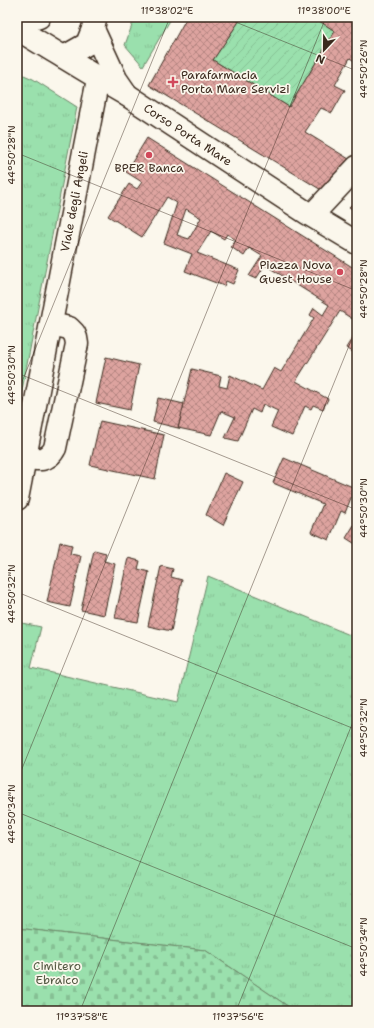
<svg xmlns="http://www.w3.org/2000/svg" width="374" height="1028" viewBox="0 0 374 1028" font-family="'Shantell Sans',sans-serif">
  <defs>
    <pattern id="grass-tufts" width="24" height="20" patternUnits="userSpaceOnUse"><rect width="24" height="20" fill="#9ae0ad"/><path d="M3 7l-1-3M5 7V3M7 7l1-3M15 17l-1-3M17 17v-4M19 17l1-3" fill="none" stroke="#86c094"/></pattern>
    <pattern id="cemetery-stones" width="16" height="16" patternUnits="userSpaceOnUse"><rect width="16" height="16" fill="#9ae0ad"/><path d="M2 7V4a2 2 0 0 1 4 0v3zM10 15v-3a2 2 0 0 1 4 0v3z" fill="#86c094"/></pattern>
    <pattern id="garden-furrows" width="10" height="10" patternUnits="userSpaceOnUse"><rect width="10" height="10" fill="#9ae0ad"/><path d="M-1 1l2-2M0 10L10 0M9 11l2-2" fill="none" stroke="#86c094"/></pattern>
    <pattern id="building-cross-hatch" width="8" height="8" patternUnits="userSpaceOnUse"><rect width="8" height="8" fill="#dda39f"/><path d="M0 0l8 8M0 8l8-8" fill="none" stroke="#b48581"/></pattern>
  </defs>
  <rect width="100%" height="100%" fill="#fbf7ec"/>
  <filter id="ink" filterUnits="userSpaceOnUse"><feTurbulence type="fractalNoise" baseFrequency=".025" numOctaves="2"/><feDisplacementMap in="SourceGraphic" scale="8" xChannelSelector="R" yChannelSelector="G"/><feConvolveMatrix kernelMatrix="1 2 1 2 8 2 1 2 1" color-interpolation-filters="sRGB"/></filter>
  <g filter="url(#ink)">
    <g fill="url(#grass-tufts)" stroke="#6a8566">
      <path d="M135 17H172L143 66 125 45Z"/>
      <path d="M17 72 33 79 77 107 17 416Z"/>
      <path d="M208 576 357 638V1011H295L205 950 17 928V622L41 627 31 668 178 702Z"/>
    </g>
    <path fill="url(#cemetery-stones)" stroke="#6a8566" d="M17 928 205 950 295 1011H17Z"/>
    <path fill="url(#garden-furrows)" stroke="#6a8566" d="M242 17H313L335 31 289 107 213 60Z"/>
    <g fill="url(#building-cross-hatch)" stroke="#3b2a1e" fill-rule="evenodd">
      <path d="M187 17H242L213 60 289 107 335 31 313 17H357V63L350 58 335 85 345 90 332 113 321 108 305 132 349 159 323 191 149 85Z"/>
      <path d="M147 138 357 270V322L340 311 296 381 328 399 323 409 313 405 311 409 305 406 292 436 271 427 278 411 263 404 260 413 252 409 238 441 225 438 235 417 221 411 211 435 178 428 192 369 221 376 219 386 227 388 230 375 262 390 274 368 281 372 314 318 310 315 314 308 323 315 329 305 265 265 256 279 249 276 262 256 249 248 244 256 231 247 236 240 227 234 224 239 211 231 197 253 239 270 233 284 226 281 224 286 185 271 192 254 164 243 177 203 167 197 142 237 108 216 129 184 137 189 142 182 126 172ZM186 209 201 218 189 239 177 235Z"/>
      <path d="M357 199V212L349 207Z"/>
      <path d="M357 330V345L353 352 346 348Z"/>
      <path d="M106 357 139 365 130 410 96 403Z"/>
      <path d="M158 398 184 404 178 428 153 422Z"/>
      <path d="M100 421 164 435 155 479 90 465Z"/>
      <path d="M284 458 355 488 345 513 341 511 329 540 311 532 323 504 273 483Z"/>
      <path d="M224 473 243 482 223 525 206 515Z"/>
      <path d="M357 520V545L346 538Z"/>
      <path d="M60 542 72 545 70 554 81 556 70 607 47 602Z"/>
      <path d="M94 550 106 553 104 561 115 564 104 615 81 610Z"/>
      <path d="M128 558 140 561 138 569 149 572 138 622 115 618Z"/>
      <path d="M161 566 173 569 171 577 182 580 171 631 148 626Z"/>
    </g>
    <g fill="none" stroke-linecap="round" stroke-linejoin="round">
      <g stroke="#3b2a1e" stroke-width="25">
        <g id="minor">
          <path d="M17 24 39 17"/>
          <path d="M93 29 116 79 127 95"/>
          <path d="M64 57 87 44 93 29 95 19"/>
          <path d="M312 215 357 167"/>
          <path d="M25 457C38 460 48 462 55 448L77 344 76 338 74 333 69 328 51 324"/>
          <path id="s1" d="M17 499 98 79"/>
        </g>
      </g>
      <g stroke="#3b2a1e" stroke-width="25">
        <g id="tertiary">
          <path id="s2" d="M17 29C54 51 90 74 127 95L307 213 357 243"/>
        </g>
      </g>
      <use href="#minor" stroke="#fbf7ec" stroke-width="22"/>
      <use href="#tertiary" stroke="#fbf7ec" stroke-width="22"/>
    </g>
  </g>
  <path fill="none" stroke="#3b2a1e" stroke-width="1" stroke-opacity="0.45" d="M223 17 357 71M17 153 357 291M17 373 357 510M17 394 170 17M17 592 357 730M17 781 326 17M17 812 357 949M80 1011 357 326M236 1011 357 712"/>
  <g fill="#d1495b" stroke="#fbf7ec" stroke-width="1.5">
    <path d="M171 76h4v4h4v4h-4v4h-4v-4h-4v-4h4z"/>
    <circle cx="149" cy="155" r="4"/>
    <circle cx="340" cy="272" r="4"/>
  </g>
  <g text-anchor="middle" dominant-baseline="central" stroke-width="3.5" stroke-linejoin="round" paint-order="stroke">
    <g font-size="12" fill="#3b2a1e" stroke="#fbf7ec" text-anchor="start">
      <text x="181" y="75">Parafarmacia<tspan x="181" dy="14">Porta Mare Servizi</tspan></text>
      <text x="149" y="168" text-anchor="middle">BPER Banca</text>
      <text x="332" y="265" text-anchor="end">Piazza Nova<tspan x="332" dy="14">Guest House</tspan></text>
    </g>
    <g font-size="12" fill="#3b2a1e" stroke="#fbf7ec">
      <text stroke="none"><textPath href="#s2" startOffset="201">Corso Porta Mare</textPath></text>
      <text stroke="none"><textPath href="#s1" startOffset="303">Viale degli Angeli</textPath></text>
    </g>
    <g font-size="12" fill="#535842" stroke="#fbf7ec">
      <text x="57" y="966">Cimitero<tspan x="57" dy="14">Ebraico</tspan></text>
    </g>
  </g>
  <rect width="374" height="1028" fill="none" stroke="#fbf7ec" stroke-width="44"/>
  <g transform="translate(324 50) rotate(202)" stroke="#fbf7ec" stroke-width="3" paint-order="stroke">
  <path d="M0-3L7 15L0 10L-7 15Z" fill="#3b2a1e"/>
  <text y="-6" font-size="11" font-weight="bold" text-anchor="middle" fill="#3b2a1e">N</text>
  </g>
  <rect x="22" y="22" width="330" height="984" fill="none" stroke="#3b2a1e" stroke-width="1.5"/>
  <g font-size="10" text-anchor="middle" fill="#3b2a1e">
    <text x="167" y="14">11°38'02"E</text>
    <text x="324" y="14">11°38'00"E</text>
    <text transform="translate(363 69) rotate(-90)" y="4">44°50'26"N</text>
    <text transform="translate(11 155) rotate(-90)" y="4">44°50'28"N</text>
    <text transform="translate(363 289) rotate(-90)" y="4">44°50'28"N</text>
    <text transform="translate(11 375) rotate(-90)" y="4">44°50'30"N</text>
    <text transform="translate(363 508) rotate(-90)" y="4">44°50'30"N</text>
    <text transform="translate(11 594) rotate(-90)" y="4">44°50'32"N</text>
    <text transform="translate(363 728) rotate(-90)" y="4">44°50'32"N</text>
    <text transform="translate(11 814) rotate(-90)" y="4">44°50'34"N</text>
    <text transform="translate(363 947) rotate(-90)" y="4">44°50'34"N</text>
    <text x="82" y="1020">11°37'58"E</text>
    <text x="238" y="1020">11°37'56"E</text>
  </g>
</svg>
